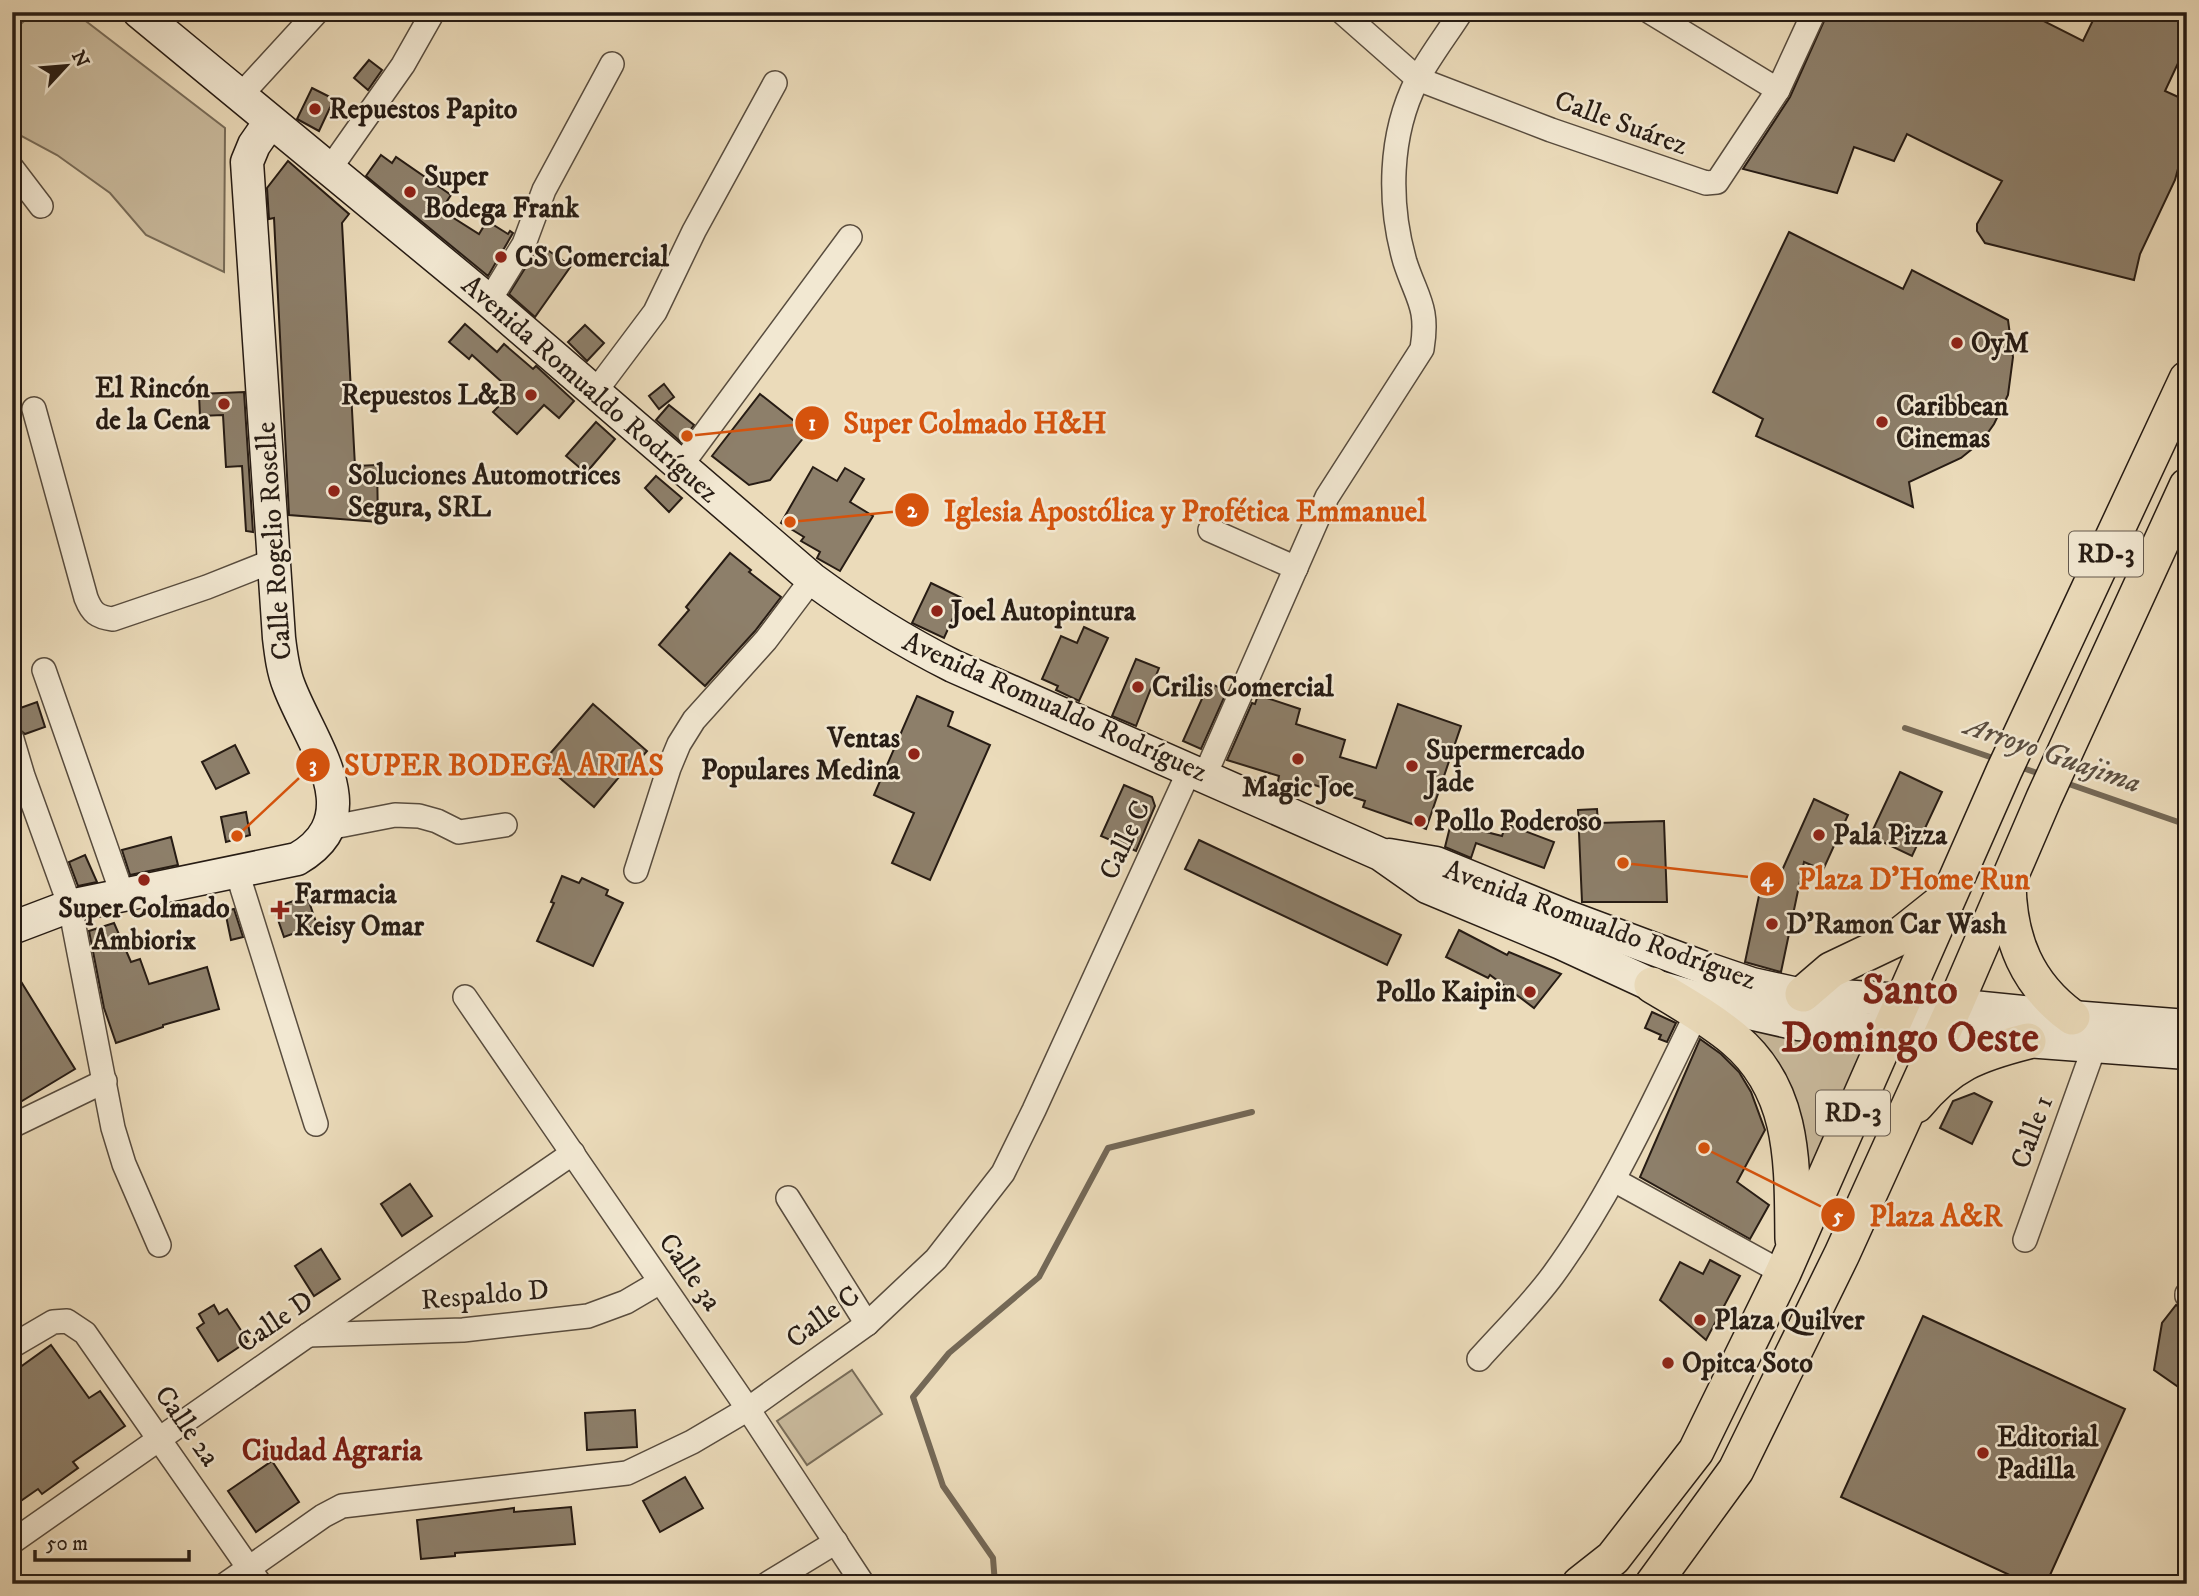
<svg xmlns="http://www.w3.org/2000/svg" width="2199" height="1596" viewBox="0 0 2199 1596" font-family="'IM FELL DW Pica',serif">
  <rect width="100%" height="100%" fill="#ebdbba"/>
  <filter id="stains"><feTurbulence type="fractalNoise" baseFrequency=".00286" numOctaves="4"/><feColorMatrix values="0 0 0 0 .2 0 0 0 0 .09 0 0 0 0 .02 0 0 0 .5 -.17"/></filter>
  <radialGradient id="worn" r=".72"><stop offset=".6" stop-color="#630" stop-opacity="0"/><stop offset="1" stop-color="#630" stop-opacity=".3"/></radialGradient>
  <g fill="#cabb9e" stroke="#786c59" stroke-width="2">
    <path d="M34 12H74L225 128 224 272 146 235 110 193 57 155 12 131V32Z"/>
    <path d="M1747 1027 1870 1044 1800 1206Z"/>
    <path d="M852 1370 882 1414 807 1465 777 1421Z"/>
  </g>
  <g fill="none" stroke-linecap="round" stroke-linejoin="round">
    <g stroke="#746856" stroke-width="6">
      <path d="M1905 728 1996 759"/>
      <path d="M2017 766 2043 775"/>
      <path d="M2063 782 2187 825"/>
      <path d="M995 1584 993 1558 943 1486 913 1397 949 1353 1039 1277 1108 1148 1252 1112"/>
    </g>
  </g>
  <g fill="#8d7f6a" stroke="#271c14" stroke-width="2">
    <path d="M1828 12H2026L2083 41 2097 12H2187V44L2165 91 2187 101V155L2182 154 2175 180 2140 254 2134 280 1985 243 1977 231V224L2002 181 1907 134 1894 161 1854 147 1837 193 1743 169 1790 97Z"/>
    <path d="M369 60 382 70 368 90 354 78Z"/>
    <path d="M312 88 334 99 319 131 297 119Z"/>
    <path d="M381 155 392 163 396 157 451 195 441 210 479 234 487 221 508 234 510 231 513 233 488 276 366 176Z"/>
    <path d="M288 161 349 214 342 223 355 466 377 465 378 522 289 515 274 218 269 219 267 188Z"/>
    <path d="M1789 232 1903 289 1912 270 2008 320 2013 357 2008 395 1994 424 1982 441 1961 458 1909 482 1913 507 1756 436 1763 419 1713 392Z"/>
    <path d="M543 247 571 266 535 317 509 294 537 249 540 251Z"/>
    <path d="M465 324 497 352 504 344 533 369 536 366 574 401 559 418 544 405 517 434 493 412 513 392 472 355 469 359 449 342Z"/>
    <path d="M585 325 604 343 587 361 568 342Z"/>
    <path d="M664 384 674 397 659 409 649 396Z"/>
    <path d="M244 392 253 532 246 531 242 466 226 467 223 415 200 416 199 394Z"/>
    <path d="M760 394 808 432 770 480 749 485 712 456Z"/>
    <path d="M669 405 694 425 681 442 656 420Z"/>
    <path d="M596 422 615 439 586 473 566 456Z"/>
    <path d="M813 467 837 481 845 468 864 479 850 502 873 516 840 571 817 558 820 552 801 541 804 537 781 523Z"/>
    <path d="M656 476 682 498 669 512 645 488Z"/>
    <path d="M730 553 751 570 749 572 781 597 755 631 705 686 659 645 689 610 686 607Z"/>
    <path d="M931 583 962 598 944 638 912 623Z"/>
    <path d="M1084 627 1108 638 1079 701 1056 690 1058 686 1042 679 1061 636 1077 643Z"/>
    <path d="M1136 659 1159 668 1136 726 1112 716Z"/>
    <path d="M1209 683 1227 691 1201 749 1183 741Z"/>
    <path d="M1258 695 1300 709 1296 724 1345 740 1340 757 1376 768 1398 704 1461 726 1426 829 1363 807 1365 801 1305 782 1301 793 1277 786 1279 776 1227 760 1252 703 1255 704Z"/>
    <path d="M917 696 953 712 948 726 990 745 930 880 892 863 914 813 874 795Z"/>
    <path d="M37 702 45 727 25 734 15 726 12 711Z"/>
    <path d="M593 704 647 751 627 774 624 771 594 807 542 763Z"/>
    <path d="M235 745 249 773 216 789 202 762Z"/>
    <path d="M1900 772 1942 792 1912 856 1870 836Z"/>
    <path d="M1124 785 1152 797 1155 806 1136 851 1101 836Z"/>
    <path d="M1814 799 1848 815 1823 870 1804 862 1781 972 1745 962 1764 872 1780 875Z"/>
    <path d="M1597 809 1598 823 1664 821 1667 902H1582L1578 810Z"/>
    <path d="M246 812 250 835 226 842 221 817Z"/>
    <path d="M1451 823 1502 836 1506 824 1554 842 1544 868 1476 843 1471 858 1445 847Z"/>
    <path d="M171 837 178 865 130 875 122 850Z"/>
    <path d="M1199 840 1401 935 1387 965 1185 869Z"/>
    <path d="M85 855 97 882 78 886 69 862Z"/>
    <path d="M562 876 579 883 582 878 608 890 606 895 623 903 593 966 537 941 554 903 551 902Z"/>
    <path d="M307 896 317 925 284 937 274 908Z"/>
    <path d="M234 909 243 937 231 940 225 911Z"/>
    <path d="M114 923 131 962 140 959 149 984 207 967 219 1009 163 1025V1027L116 1043 104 1008 89 931Z"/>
    <path d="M1459 930 1507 955 1509 952 1561 974 1534 1008 1490 975 1488 978 1446 957Z"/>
    <path d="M12 967 75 1069 12 1107Z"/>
    <path d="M1652 1012 1676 1023 1667 1042 1659 1039 1661 1035 1645 1028Z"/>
    <path d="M1700 1039 1721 1054 1739 1072 1751 1092 1765 1130 1737 1182 1769 1205 1750 1239 1640 1177Z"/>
    <path d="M1974 1093 1992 1102 1972 1144 1940 1128 1953 1101Z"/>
    <path d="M410 1184 432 1216 402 1236 381 1204Z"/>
    <path d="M321 1249 340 1279 314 1296 295 1266Z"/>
    <path d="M1710 1260 1740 1276 1706 1340 1660 1300 1680 1262 1703 1274Z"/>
    <path d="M214 1305 219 1314 227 1309 248 1341 218 1361 197 1328 204 1323 199 1314Z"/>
    <path d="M2176 1305 2187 1311V1393L2154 1370 2162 1323Z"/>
    <path d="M1923 1316 2125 1409 2046 1584H2029L1841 1497Z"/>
    <path d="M51 1345 89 1398 100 1391 125 1426 73 1462 78 1468 42 1494 38 1489 12 1507V1373Z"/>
    <path d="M635 1410 637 1447 587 1450 585 1413Z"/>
    <path d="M272 1461 299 1502 256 1532 228 1491Z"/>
    <path d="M685 1477 703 1508 660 1532 643 1501Z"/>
    <path d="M571 1507 575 1544 455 1553V1556L421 1559 417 1520 514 1508V1512Z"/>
  </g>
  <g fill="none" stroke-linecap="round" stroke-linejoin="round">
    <g stroke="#584c3e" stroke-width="26">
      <g id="street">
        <path d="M1342 12 1418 79 1551 130 1706 183 1717 182 1778 90 1814 12"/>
        <path d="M1650 12 1778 90"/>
        <path d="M240 96 317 12"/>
        <path d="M12 168 41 206"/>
        <path d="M329 170 403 65 433 12"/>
        <path d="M489 301 524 244 544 190 612 64"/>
        <path d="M595 392 655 312 694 231 775 83"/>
        <path d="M34 409 86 598C92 613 97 617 113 619L207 587 275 560"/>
        <path d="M680 467 850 237"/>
        <path d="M1210 530 1296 568"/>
        <path d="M44 670 123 896"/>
        <path d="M12 739 23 776 70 906 113 1128 124 1164 159 1245"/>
        <path d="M1205 775 1327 497 1422 349C1429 307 1417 299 1405 262 1388 203 1389 135 1417 80 1430 56 1447 34 1461 12"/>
        <path d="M328 828 395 815 419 816 437 821 459 832 505 825"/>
        <path d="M636 871 669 768 679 744 694 720 766 640 812 579"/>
        <path d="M237 872 316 1124"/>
        <path d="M465 997 748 1409 863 1584"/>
        <path d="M12 1126 105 1081"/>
        <path d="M1614 1180 1783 1273"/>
        <path d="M788 1198 867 1324"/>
        <path d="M2025 1240 2095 1045"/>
        <path d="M2187 1294V1296"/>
        <path d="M308 1335 463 1330 588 1316 626 1302 660 1282"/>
        <path d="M12 1346 53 1322 67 1321 85 1333 260 1584"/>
        <path d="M1479 1359C1503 1332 1531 1305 1553 1275 1612 1194 1653 1102 1697 1013"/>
        <path d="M12 1542 308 1335 573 1153"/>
        <path d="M226 1584 323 1516 342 1506 627 1473 692 1442 748 1409 867 1324 936 1259 1003 1173 1034 1110 1190 769"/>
        <path d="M767 1584 836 1542"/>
      </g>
    </g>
    <g stroke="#271c14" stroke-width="35">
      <g id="secondary">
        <path d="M139 12 489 301 812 579C857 612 903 641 953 666L1380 854 1427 887 1561 943 1652 985 1749 1013 1798 1024 2187 1053"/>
        <path d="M1389 855 1436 863 1568 917 1702 967 1752 984 1793 993 1903 1000 2072 1017 2187 1026"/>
        <path d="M12 928 70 906 297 859C372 816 310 742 289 686 283 671 281 655 279 638L247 162 254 145 270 122"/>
      </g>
    </g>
    <g stroke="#271c14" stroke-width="38">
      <g id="primary">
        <path d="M2008 884C2009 940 2027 984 2072 1017"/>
        <path d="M1652 985C1680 1002 1709 1018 1734 1039 1796 1091 1792 1166 1793 1239"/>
        <path d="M1803 994 1831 970 1894 940 1943 901"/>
        <path d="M1916 1105C1950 1064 1977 1054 2028 1041"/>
        <path d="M1580 1584 1613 1558 1696 1451 1783 1273 2004 771 2187 379"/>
        <path d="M1653 1584 1736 1470 1842 1254 1955 1005 2044 798 2187 486"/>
      </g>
    </g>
    <use href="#street" stroke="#f2e8d2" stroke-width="23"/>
    <use href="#secondary" stroke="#f2e8d2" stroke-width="32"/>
    <use href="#primary" stroke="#ebdbba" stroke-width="35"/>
  </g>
  <g fill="#8f2418" stroke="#f2e8d2" stroke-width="2.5">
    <circle cx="315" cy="109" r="7"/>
    <circle cx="410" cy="192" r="7"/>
    <circle cx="501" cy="257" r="7"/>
    <circle cx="1957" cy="343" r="7"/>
    <circle cx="531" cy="395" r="7"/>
    <circle cx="224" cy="404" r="7"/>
    <circle cx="1882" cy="422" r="7"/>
    <circle cx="334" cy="491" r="7"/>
    <circle cx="937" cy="611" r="7"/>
    <circle cx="1138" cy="687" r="7"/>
    <circle cx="914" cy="754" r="7"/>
    <circle cx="1298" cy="759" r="7"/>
    <circle cx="1412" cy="766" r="7"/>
    <circle cx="1420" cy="821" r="7"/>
    <circle cx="1819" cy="835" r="7"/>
    <circle cx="144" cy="880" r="7"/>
    <path d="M276.5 899.5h7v7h7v7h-7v7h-7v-7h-7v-7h7z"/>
    <circle cx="1772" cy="924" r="7"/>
    <circle cx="1530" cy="992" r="7"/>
    <circle cx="1700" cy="1320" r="7"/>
    <circle cx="1668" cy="1363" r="7"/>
    <circle cx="1983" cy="1453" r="7"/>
  </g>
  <g text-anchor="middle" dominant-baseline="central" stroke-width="5" stroke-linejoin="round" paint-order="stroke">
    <g fill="#f2e8d2" stroke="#64594d" stroke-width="2">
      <rect x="2069" y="531.5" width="74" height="45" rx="5"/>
      <rect x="1816" y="1090.5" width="74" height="45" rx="5"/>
    </g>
    <g font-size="26" font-weight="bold" fill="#271c14">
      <text x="2106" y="554">RD-3</text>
      <text x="1853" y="1113">RD-3</text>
    </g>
    <g font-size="28" font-weight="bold" fill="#271c14" stroke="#f2e8d2" text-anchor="start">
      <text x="329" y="109">Repuestos Papito</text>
      <text x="424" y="176">Super<tspan x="424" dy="32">Bodega Frank</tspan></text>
      <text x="515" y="257">CS Comercial</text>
      <text x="1971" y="343">OyM</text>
      <text x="210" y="388" text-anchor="end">El Rincón<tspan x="210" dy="32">de la Cena</tspan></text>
      <text x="517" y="395" text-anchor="end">Repuestos L&amp;B</text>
      <text x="1896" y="406">Caribbean<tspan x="1896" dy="32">Cinemas</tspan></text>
      <text x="348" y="475">Soluciones Automotrices<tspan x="348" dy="32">Segura, SRL</tspan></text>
      <text x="951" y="611">Joel Autopintura</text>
      <text x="1152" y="687">Crilis Comercial</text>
      <text x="900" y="738" text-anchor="end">Ventas<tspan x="900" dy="32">Populares Medina</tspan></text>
      <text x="1426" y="750">Supermercado<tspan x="1426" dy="32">Jade</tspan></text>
      <text x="1298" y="787" text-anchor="middle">Magic Joe</text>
      <text x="1434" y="821">Pollo Poderoso</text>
      <text x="1833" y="835">Pala Pizza</text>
      <text x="294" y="894">Farmacia<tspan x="294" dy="32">Keisy Omar</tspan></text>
      <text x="144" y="908" text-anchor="middle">Super Colmado<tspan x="144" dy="32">Ambiorix</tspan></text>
      <text x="1786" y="924">D'Ramon Car Wash</text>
      <text x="1516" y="992" text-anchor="end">Pollo Kaipin</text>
      <text x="1714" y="1320">Plaza Quilver</text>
      <text x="1682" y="1363">Opitca Soto</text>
      <text x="1997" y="1437">Editorial<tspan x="1997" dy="32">Padilla</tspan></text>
    </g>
    <g font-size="28" fill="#271c14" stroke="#f2e8d2">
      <text transform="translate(1621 123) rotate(20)">Calle Suárez</text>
      <text transform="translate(590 389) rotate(41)">Avenida Romualdo Rodríguez</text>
      <text transform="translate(274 541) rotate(-94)">Calle Rogelio Roselle</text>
      <text transform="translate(1055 707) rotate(24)">Avenida Romualdo Rodríguez</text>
      <text transform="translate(1125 840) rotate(-65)">Calle C</text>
      <text transform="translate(1600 925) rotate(20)">Avenida Romualdo Rodríguez</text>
      <text transform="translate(2032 1132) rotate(-70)">Calle 1</text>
      <text transform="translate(690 1272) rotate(55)">Calle 3a</text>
      <text transform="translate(485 1295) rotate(-5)">Respaldo D</text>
      <text transform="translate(823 1317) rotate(-37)">Calle C</text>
      <text transform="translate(275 1322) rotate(-35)">Calle D</text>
      <text transform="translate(187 1426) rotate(55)">Calle 2a</text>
    </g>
    <g font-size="30" font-style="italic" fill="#5b4e40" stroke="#f2e8d2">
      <text transform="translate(2053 755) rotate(19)">Arroyo Guajima</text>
    </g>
    <g font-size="30" font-weight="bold" fill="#7a1f14" stroke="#f2e8d2">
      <text x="332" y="1451">Ciudad Agraria</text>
    </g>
    <g font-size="42" font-weight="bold" fill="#7a1f14" stroke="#f2e8d2">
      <text x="1910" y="991">Santo<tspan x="1910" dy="48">Domingo Oeste</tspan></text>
    </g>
  </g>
  <path fill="none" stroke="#d5530d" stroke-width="2.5" d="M687 436L812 423M790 522L912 510M237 836L313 765M1623 863L1767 879M1704 1148L1838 1215"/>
  <g fill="#d5530d" stroke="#f2e8d2" stroke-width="2.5">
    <circle cx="687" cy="436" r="7"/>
    <circle cx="790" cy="522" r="7"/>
    <circle cx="237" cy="836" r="7"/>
    <circle cx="1623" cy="863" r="7"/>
    <circle cx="1704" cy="1148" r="7"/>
    <circle cx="812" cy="423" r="18"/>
    <circle cx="912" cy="510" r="18"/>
    <circle cx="313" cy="765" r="18"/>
    <circle cx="1767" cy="879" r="18"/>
    <circle cx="1838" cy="1215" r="18"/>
  </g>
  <g font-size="21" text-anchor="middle" font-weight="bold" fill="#fff">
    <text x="812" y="430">1</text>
    <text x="912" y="517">2</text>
    <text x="313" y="772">3</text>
    <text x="1767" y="886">4</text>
    <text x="1838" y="1223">5</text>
  </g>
  <g font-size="30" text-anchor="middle" font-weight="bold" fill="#d5530d" stroke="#f2e8d2" stroke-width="5" stroke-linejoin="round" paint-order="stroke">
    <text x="975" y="433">Super Colmado H&amp;H</text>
    <text x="1185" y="521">Iglesia Apostólica y Profética Emmanuel</text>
    <text x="504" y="775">SUPER BODEGA ARIAS</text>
    <text x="1914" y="889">Plaza D'Home Run</text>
    <text x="1936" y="1226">Plaza A&amp;R</text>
  </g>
  <rect width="2199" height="1596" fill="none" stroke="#ebdbba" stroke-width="42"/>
  <rect x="14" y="14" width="2171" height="1568" fill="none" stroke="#271c14" stroke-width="3.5"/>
  <rect x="21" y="21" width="2157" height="1554" fill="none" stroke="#271c14" stroke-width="2"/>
  <g transform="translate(66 66) rotate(64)" stroke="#f2e8d2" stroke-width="5" paint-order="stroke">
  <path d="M0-5L12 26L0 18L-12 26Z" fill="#271c14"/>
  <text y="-10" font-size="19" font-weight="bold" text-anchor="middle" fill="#271c14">N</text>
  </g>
  <path d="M35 1550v10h154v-10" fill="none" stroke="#271c14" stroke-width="3.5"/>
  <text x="46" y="1550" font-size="21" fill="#271c14" stroke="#f2e8d2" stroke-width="5" paint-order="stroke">50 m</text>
  <rect width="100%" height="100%" filter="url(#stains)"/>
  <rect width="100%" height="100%" fill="url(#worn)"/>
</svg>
